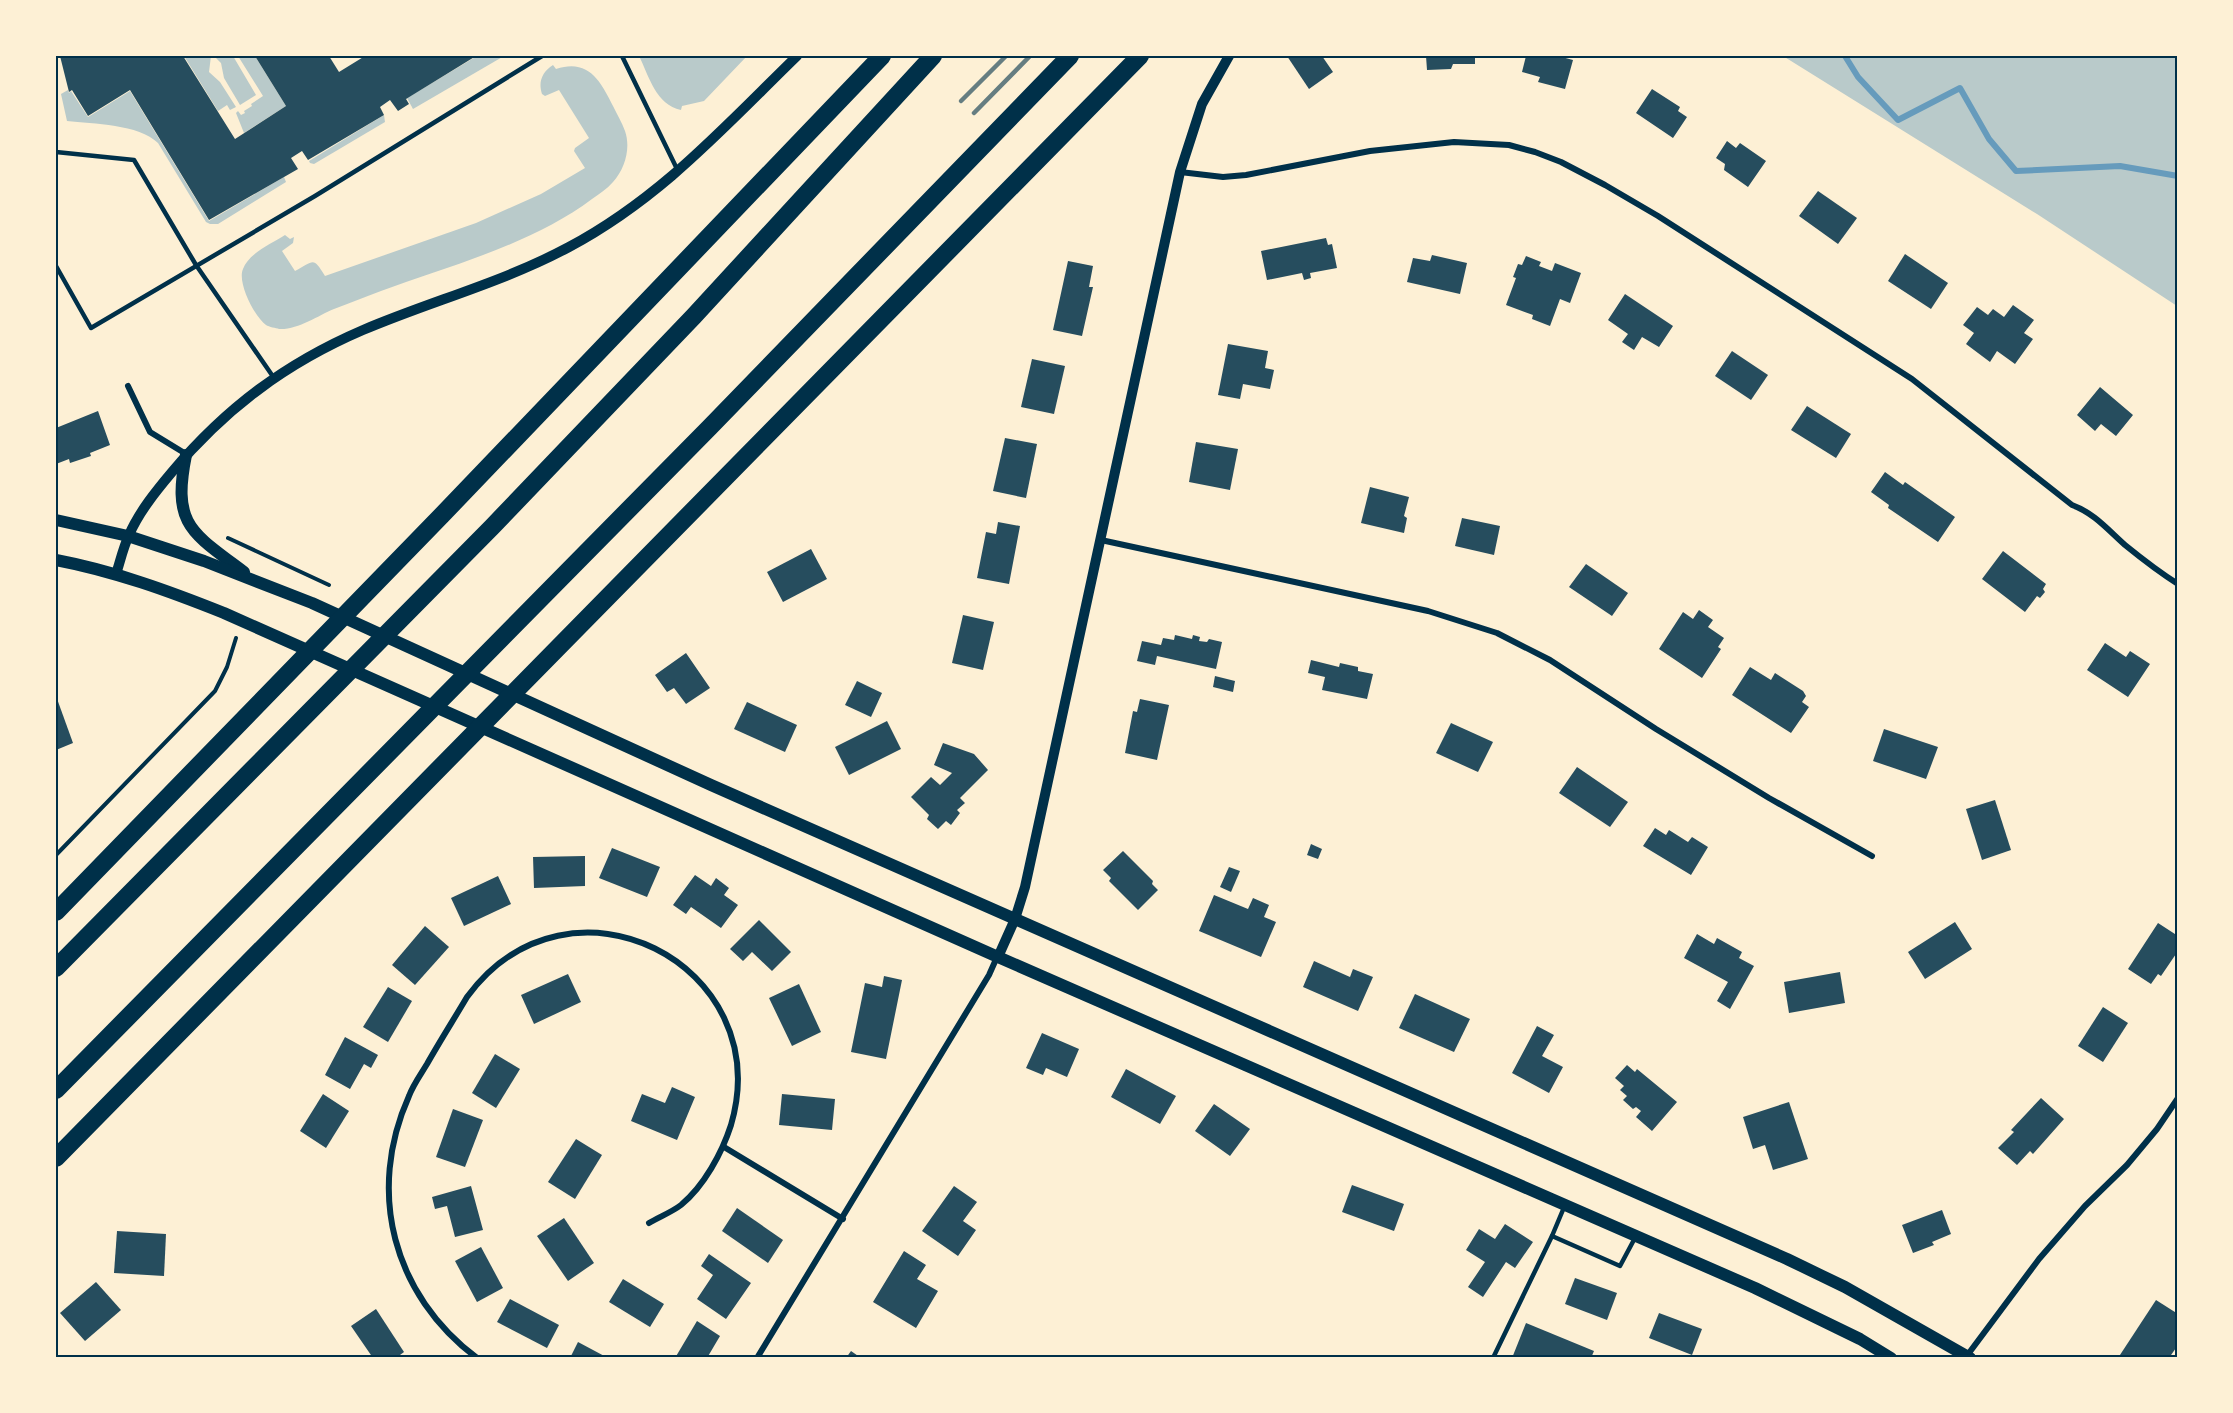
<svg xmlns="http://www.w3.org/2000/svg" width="2233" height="1413" viewBox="0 0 2233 1413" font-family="'Golos Text',sans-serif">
  <rect width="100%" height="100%" fill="#fdf0d5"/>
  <g fill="#b9caca">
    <path d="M184 56H211L209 72 220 82 236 107 230 110 227 105 218 111Z"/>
    <path d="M217 56H233L256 95 240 105 224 78 221 63 216 58Z"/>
    <path d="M238 56H255L286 106 244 133 236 113 238 111 241 115 245 113 244 111 252 106 251 104 263 96Z"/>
    <path d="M477 56H504L413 109 407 98Z"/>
    <path d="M639 56H747L704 101 682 106 681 110C656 105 649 76 639 56Z"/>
    <path d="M1783 56H2177V306L2037 214Z"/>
    <path d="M553 65 556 69C589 58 601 82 613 106 617 114 622 123 625 131 631 148 625 169 613 182 607 189 599 194 592 199 532 244 452 265 381 291 365 297 350 303 334 309 317 316 298 330 279 329 276 328 269 327 266 325 254 316 237 282 243 269 249 253 271 244 285 235L290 239 294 237 293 243 282 251 295 271C314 261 313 256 325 276L476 223 541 194 585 168 574 151 575 148 589 138 559 90 545 96 542 94C538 82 542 72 553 65Z"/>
    <path d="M68 90 69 93 71 91 88 117 130 91 209 221 284 177 286 182 218 224H210L206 222 158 143C139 124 93 124 67 121L61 94Z"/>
    <path d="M384 115 385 122 314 164 310 163 309 161Z"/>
  </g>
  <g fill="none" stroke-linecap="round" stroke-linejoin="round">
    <path stroke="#669bbc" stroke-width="6" d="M1845 56 1858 77 1898 120 1960 88 1989 139 2016 171 2120 166 2178 176"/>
  </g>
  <g fill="#264d5e">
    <path d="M60 56H183L235 139 286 106 255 56H329L339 72 365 56H476L406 99 409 104 398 111 390 100 380 107 384 115 308 160 302 151 291 158 298 169 209 220 130 90 88 116 72 90 69 92Z"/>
    <path d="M1287 56H1322L1333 72 1309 89Z"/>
    <path d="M1426 56H1475V64H1453L1451 69 1427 70Z"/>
    <path d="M1526 56H1558L1573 60 1565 89 1538 82 1540 77 1522 72Z"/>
    <path d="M1652 89 1680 107 1678 111 1687 117 1673 138 1636 113Z"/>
    <path d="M1727 141 1736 148 1740 143 1766 161 1748 187 1724 170 1725 164 1716 158Z"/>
    <path d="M1818 191 1857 218 1838 244 1799 216Z"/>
    <path d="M1326 238 1328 245 1332 244 1337 268 1310 273 1311 278 1304 280 1302 273 1267 280 1261 251Z"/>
    <path d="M1905 254 1948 283 1931 309 1888 281Z"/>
    <path d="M1432 255 1467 263 1460 294 1407 282 1413 258 1430 261Z"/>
    <path d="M1526 256 1541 262 1539 266 1552 271 1555 263 1581 273 1570 303 1560 299 1550 326 1532 319 1533 315 1506 305 1516 278 1513 277 1518 264 1522 265Z"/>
    <path d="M1068 261 1093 266 1089 287H1093L1082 336 1053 330Z"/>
    <path d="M1625 294 1673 326 1659 347 1642 337 1634 350 1622 342 1628 334 1608 320Z"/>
    <path d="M2013 305 2034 320 2024 333 2033 339 2015 364 1997 351 1990 362 1966 344 1974 333 1963 325 1977 307 1988 315 1993 309 2004 317Z"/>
    <path d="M1228 344 1268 351 1265 368 1274 370 1270 389 1243 384 1240 399 1218 395Z"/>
    <path d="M1732 351 1768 375 1751 400 1715 376Z"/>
    <path d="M1032 359 1065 366 1054 414 1021 407Z"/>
    <path d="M2100 387 2133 415 2116 436 2101 424 2095 431 2077 415Z"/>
    <path d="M1807 406 1851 434 1836 458 1791 430Z"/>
    <path d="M98 411 110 445 90 453 91 456 70 463 69 459 56 464V428Z"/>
    <path d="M1005 438 1037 444 1026 498 993 491Z"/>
    <path d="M1196 442 1238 449 1230 490 1189 482Z"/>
    <path d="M1885 472 1903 485 1905 482 1955 517 1938 542 1888 508 1889 505 1871 492Z"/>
    <path d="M1370 487 1409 497 1404 516 1407 518 1404 533 1361 523Z"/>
    <path d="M1462 518 1500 526 1494 555 1455 546Z"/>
    <path d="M998 522 1020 526 1009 584 977 578 986 532 996 534Z"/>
    <path d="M811 549 827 579 783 602 767 572Z"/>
    <path d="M2003 551 2046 584 2043 589 2045 592 2040 598 2037 596 2025 612 1982 579Z"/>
    <path d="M1586 564 1628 593 1612 616 1569 587Z"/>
    <path d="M1699 610 1713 620 1708 627 1724 638 1718 647 1721 649 1702 678 1659 649 1683 612 1693 619Z"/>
    <path d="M963 615 994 622 983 670 952 663Z"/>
    <path d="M1175 635 1192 639 1193 635 1200 637 1199 641 1207 642 1209 639 1222 642 1216 669 1157 656 1155 665 1137 661 1142 641 1161 645 1163 638 1174 640Z"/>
    <path d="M2105 643 2126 657 2130 651 2150 664 2128 697 2087 670Z"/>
    <path d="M686 653 710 688 686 704 674 688 667 692 655 675Z"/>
    <path d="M1311 660 1339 667 1340 663 1358 667V671L1373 674 1367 699 1322 690 1325 677 1308 673Z"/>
    <path d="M1750 667 1771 680 1775 673 1803 691 1806 696 1802 702 1809 707 1791 733 1732 695Z"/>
    <path d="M1215 676 1235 681 1233 692 1213 687Z"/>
    <path d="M857 681 882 693 871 717 845 705Z"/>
    <path d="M56 696 73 743 56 750Z"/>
    <path d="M1140 699 1169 705 1157 760 1125 753 1133 711 1137 712Z"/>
    <path d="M747 702 797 725 785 752 734 729Z"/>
    <path d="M887 721 901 749 849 775 835 747Z"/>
    <path d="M1451 723 1493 742 1478 772 1436 753Z"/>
    <path d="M1884 729 1938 747 1926 779 1873 761Z"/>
    <path d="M943 743 974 754 988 770 960 798 965 803 957 810 960 813 951 825 946 821 938 829 927 819 929 815 911 797 931 777 940 785 952 773 934 765Z"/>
    <path d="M1577 767 1628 802 1610 827 1559 793Z"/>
    <path d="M1995 800 2011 850 1982 860 1966 809Z"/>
    <path d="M1655 828 1666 835 1669 830 1688 842 1692 837 1708 847 1691 875 1643 846Z"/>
    <path d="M1311 844 1322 849 1318 859 1307 855Z"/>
    <path d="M612 848 660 867 647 897 599 878Z"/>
    <path d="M1123 851 1153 881 1152 884 1158 890 1138 910 1109 881 1111 878 1103 870Z"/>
    <path d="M585 856V886L534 888 533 857Z"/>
    <path d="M1229 867 1240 871 1231 892 1220 887Z"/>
    <path d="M695 875 711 886 716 878 729 888 724 895 738 905 721 928 691 907 686 914 673 905Z"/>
    <path d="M498 876 511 904 464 926 451 898Z"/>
    <path d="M1214 895 1248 909 1253 898 1269 905 1264 917 1276 922 1261 957 1199 931Z"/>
    <path d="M759 920 791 952 772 971 752 952 743 961 730 949Z"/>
    <path d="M1955 922 1972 949 1925 979 1908 952Z"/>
    <path d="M2158 923 2178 936V951L2161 976 2158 974 2151 984 2128 969Z"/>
    <path d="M425 926 449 947 415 985 392 965Z"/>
    <path d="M1697 934 1714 944 1717 938 1742 952 1739 958 1754 966 1730 1009 1717 1001 1728 982 1684 958Z"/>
    <path d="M1314 961 1350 977 1353 969 1373 977 1358 1011 1303 987Z"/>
    <path d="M1840 972 1845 1003 1789 1013 1784 982Z"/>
    <path d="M568 974 581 1002 534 1024 521 995Z"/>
    <path d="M884 976 902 980 886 1059 851 1052 865 983 882 987Z"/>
    <path d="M799 984 821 1032 792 1046 769 998Z"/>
    <path d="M388 987 412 1001 388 1042 363 1027Z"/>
    <path d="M1415 994 1470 1019 1454 1052 1399 1028Z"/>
    <path d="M2103 1007 2128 1023 2103 1062 2078 1046Z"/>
    <path d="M1537 1026 1554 1035 1542 1056 1563 1067 1549 1093 1512 1073Z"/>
    <path d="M1042 1033 1079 1049 1067 1077 1046 1068 1043 1075 1026 1068Z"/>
    <path d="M345 1037 378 1055 371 1068 364 1064 350 1089 325 1075Z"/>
    <path d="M495 1054 520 1069 496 1108 472 1093Z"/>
    <path d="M1627 1065 1635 1072 1637 1069 1677 1102 1652 1131 1636 1117 1641 1111 1636 1107 1633 1109 1623 1100 1627 1096 1620 1090 1624 1086 1615 1078Z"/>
    <path d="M1126 1069 1176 1096 1160 1124 1111 1097Z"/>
    <path d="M672 1087 695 1097 677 1140 631 1121 642 1094 665 1103Z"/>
    <path d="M323 1094 349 1111 326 1148 300 1131Z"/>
    <path d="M782 1094 835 1099 832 1130 779 1125Z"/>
    <path d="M2041 1098 2064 1119 2033 1154 2030 1151 2017 1165 1998 1148 2014 1132 2011 1130Z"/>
    <path d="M1789 1102 1808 1159 1773 1170 1765 1145 1753 1149 1743 1117Z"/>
    <path d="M1214 1104 1250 1129 1230 1156 1195 1131Z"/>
    <path d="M453 1109 483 1120 465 1167 436 1157Z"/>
    <path d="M576 1139 602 1155 575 1199 548 1182Z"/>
    <path d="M1352 1185 1404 1204 1394 1231 1342 1212Z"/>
    <path d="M471 1186 483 1230 455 1237 447 1206 435 1209 432 1197Z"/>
    <path d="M954 1186 977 1202 963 1221 976 1230 958 1256 922 1231Z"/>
    <path d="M737 1208 783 1240 768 1263 722 1231Z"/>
    <path d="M1942 1210 1951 1234 1932 1242 1934 1245 1913 1253 1902 1225Z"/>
    <path d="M564 1218 594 1263 568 1281 537 1236Z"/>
    <path d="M1505 1224 1533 1242 1515 1268 1506 1262 1483 1297 1468 1287 1485 1262 1466 1250 1479 1229 1495 1239Z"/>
    <path d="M117 1231 166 1234 164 1276 114 1273Z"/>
    <path d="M481 1247 503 1288 477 1302 455 1261Z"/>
    <path d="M904 1251 926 1265 917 1279 938 1291 916 1328 873 1302Z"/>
    <path d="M709 1254 751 1283 726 1319 697 1299 713 1275 701 1266Z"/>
    <path d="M1575 1278 1617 1293 1607 1320 1565 1304Z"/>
    <path d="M623 1279 664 1304 650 1327 609 1302Z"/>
    <path d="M96 1282 121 1310 85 1341 60 1313Z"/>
    <path d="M510 1299 559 1325 547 1348 497 1322Z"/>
    <path d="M2156 1300 2178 1314V1345L2169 1358H2118Z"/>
    <path d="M376 1309 404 1352 396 1358H373L351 1326Z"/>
    <path d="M1659 1313 1702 1329 1692 1355 1649 1338Z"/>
    <path d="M697 1321 720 1336 707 1358H675Z"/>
    <path d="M1526 1323 1594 1351 1591 1358H1512Z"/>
    <path d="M578 1342 608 1358H570Z"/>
    <path d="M851 1351 861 1358H846Z"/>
  </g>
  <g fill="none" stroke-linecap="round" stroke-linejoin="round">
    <g stroke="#003049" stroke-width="4">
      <path d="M228 538 329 585"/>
      <path d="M56 855 215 691 227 667 236 638"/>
    </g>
    <g stroke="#003049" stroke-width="4.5">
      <path d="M622 56 677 169"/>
      <path d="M56 152 134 160 196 265 274 378"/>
      <path d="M56 266 91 328 315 196 542 56"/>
      <path d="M1565 1205 1552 1236 1620 1266 1636 1236"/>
      <path d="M1493 1358 1552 1236"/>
    </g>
    <g stroke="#003049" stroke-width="6">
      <path d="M1180 172 1223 177 1246 175 1370 151 1454 142 1509 145 1535 152 1561 162 1605 185 1658 216 1912 379 2072 505C2094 513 2108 530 2125 545 2141 558 2159 572 2178 584"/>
      <path d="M128 386 150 432 186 454"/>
      <path d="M1101 540 1428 611 1497 633 1550 660 1656 729 1769 798 1872 856"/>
      <path d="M724 1147 843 1219"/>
      <path d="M1966 1357 2039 1259 2085 1206 2127 1165 2157 1129 2178 1098"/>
      <path d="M477 1358C393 1295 366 1192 409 1096 413 1085 421 1074 427 1064 440 1041 454 1019 467 997 569 858 778 964 731 1125 722 1153 704 1186 681 1205 672 1212 659 1217 649 1223"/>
      <path d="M757 1358 989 975 997 957"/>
    </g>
    <g stroke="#003049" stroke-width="10">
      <path d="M116 574C120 562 123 548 129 535 139 512 156 491 172 472 226 408 286 363 363 330 431 301 504 282 569 247 661 198 724 127 797 56"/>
      <path d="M998 957 1015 919 1025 887 1180 172 1202 104 1229 56"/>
    </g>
    <g stroke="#003049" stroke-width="12">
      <path d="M186 455C172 525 191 532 244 572"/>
      <path d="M56 520 128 536 204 561 312 603 711 785 1787 1259 1845 1287 1970 1358"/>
      <path d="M56 560C114 571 169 591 224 613L998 957 1755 1288 1860 1339 1891 1358"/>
    </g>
    <g stroke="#003049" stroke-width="18">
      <path d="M56 912 442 515 882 56"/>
      <path d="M56 968 492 527 694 316 933 56"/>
      <path d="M56 1090 710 427 1070 56"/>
      <path d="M56 1158 1140 56"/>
    </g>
    <g stroke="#657d81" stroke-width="4.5">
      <path d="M961 101 1006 56"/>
      <path d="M974 113 1030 56"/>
    </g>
  </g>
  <rect width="2233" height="1413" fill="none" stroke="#fdf0d5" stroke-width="114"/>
  <rect x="57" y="57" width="2119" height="1299" fill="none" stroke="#003049" stroke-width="2"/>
</svg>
